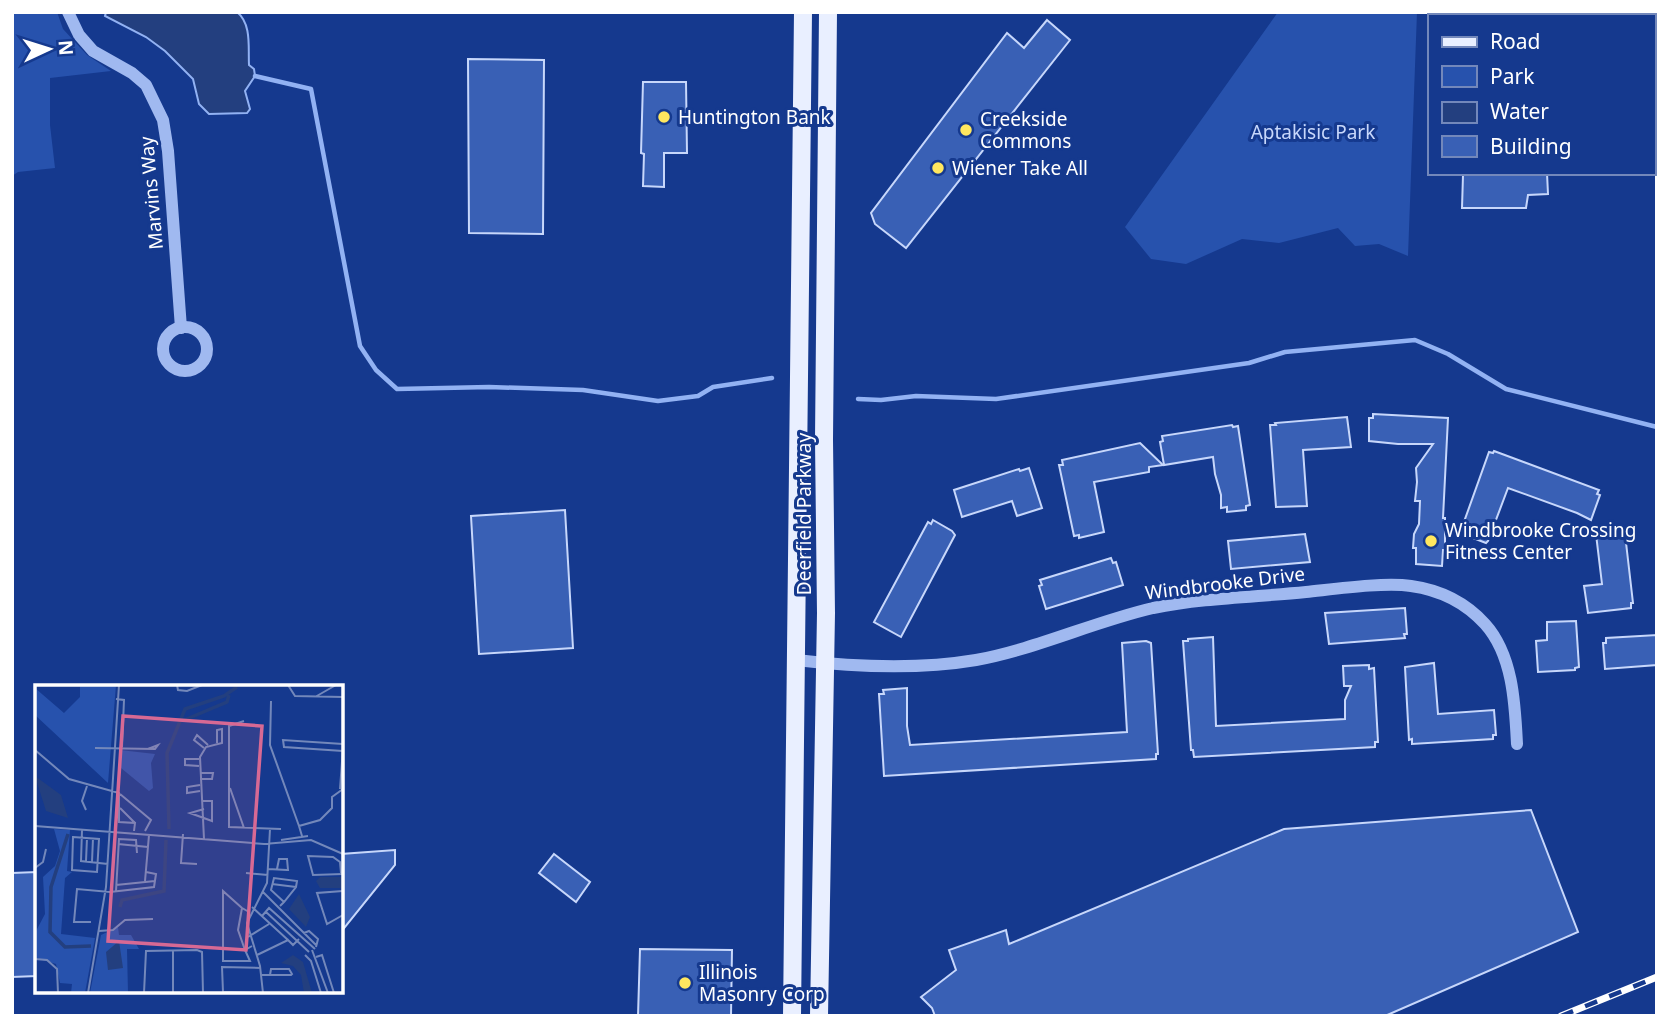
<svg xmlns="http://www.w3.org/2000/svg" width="1669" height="1028" viewBox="0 0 1669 1028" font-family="'Noto Sans',sans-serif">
  <rect width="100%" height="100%" fill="#15398e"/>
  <g fill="#2752ad">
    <path d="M12 12H57L63 29 87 55 111 71 50 78V125L55 168 18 172 12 176Z"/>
    <path d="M1278 12H1417L1408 256 1379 244 1355 246 1338 228 1279 243 1242 239 1186 264 1151 259 1125 227Z"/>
  </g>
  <path fill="#233f7f" stroke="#92b2f3" stroke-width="2" d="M106 12H237C252 24 248 48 249 65L254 69 255 76 245 91 250 109 247 113 209 114 199 104 193 79 165 51 146 37 105 16Z"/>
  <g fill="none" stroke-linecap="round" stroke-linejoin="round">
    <g stroke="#92b2f3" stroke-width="4.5">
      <path d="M255 76 311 89 360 346 376 370 397 389 489 387 583 390 658 401 698 396 713 387 772 378"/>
      <path d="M858 399 881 400 916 396 996 399 1249 363 1285 352 1415 340 1448 354 1506 389 1657 427"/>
    </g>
  </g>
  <g fill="#3960b5" stroke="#c7d7fb" stroke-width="2">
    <path d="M1047 20 1070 40 906 248 875 224 871 213 1007 33 1024 48Z"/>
    <path d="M468 59 544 60 543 234 469 233Z"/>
    <path d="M643 82H686L687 153H664V187L643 186 644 154 641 153Z"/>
    <path d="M1468 173H1547L1548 194 1528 195 1526 208H1462L1463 175Z"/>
    <path d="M1373 414 1448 418 1443 518H1445V550H1443L1442 566 1416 564V548H1413L1414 534 1419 524 1420 501H1415L1417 482 1416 468 1433 444H1398L1369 441V418H1373Z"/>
    <path d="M1347 417 1351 447 1303 450 1307 506 1276 507 1270 425H1276L1275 423Z"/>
    <path d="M1232 425 1233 427 1238 426 1250 505 1246 506V510L1227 512V507L1221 508V495L1215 474 1213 457 1164 465 1160 442 1163 441 1162 436Z"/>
    <path d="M1140 443 1163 465 1149 467V472L1094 482 1104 532 1079 538V535L1074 536 1059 465H1063L1062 460Z"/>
    <path d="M1494 451 1599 490 1597 494 1600 495 1591 520 1577 513 1508 488 1488 541 1486 543 1460 533 1489 452 1493 453Z"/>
    <path d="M1029 468 1042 508 1017 516 1012 501 962 517 954 490 1019 469 1020 471Z"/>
    <path d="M565 510 573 648 479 654 471 516Z"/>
    <path d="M933 520 952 531 955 535 901 637 874 622 928 522 931 524Z"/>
    <path d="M1620 531V534H1625L1633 603H1631V608L1588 613 1584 586 1602 584 1596 534Z"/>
    <path d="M1305 534 1310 562 1231 569 1228 541Z"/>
    <path d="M1111 558 1113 563 1116 562 1123 585 1046 609 1039 586 1042 585 1040 580Z"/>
    <path d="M1405 608 1407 634H1404L1405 638 1329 644 1325 613Z"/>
    <path d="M1576 621 1579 667 1575 668V670L1538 672 1536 641 1547 640V622Z"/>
    <path d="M1657 635V665L1605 669 1603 643H1606V638Z"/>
    <path d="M1213 637 1216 726 1345 719V700L1351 686H1344L1343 666 1369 665V669L1374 668 1378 742H1375V747L1194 757 1193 750H1191L1183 641H1188V639Z"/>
    <path d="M1146 641 1151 643 1158 754H1156V759L884 776 879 694H884L883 690 907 688V726L910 745 1127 732 1122 643Z"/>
    <path d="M1434 663 1438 714 1494 710 1496 735H1493V739L1412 744V739L1409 740 1405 667Z"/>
    <path d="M1531 810 1578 932 1385 1016H935L932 1008 921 997 956 970 949 950 1006 930 1009 944 1284 829Z"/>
    <path d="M395 850V865L341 932V854Z"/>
    <path d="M554 854 590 882 576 902 539 873Z"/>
    <path d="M37 872V976L12 977V873Z"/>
    <path d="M640 949 732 950 731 1016H638Z"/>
  </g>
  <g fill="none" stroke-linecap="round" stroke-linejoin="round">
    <g stroke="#a0b9f0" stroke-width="12">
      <path d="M68 12 79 35 93 51 132 73 146 85 163 120 168 151 181 328"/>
      <circle cx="185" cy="349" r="22"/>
      <path d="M796 660C855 667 917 670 976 660 1036 649 1093 622 1153 608 1203 598 1256 597 1306 592 1335 589 1384 582 1411 586 1440 590 1465 602 1485 624 1513 655 1515 704 1517 744"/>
    </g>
    <g stroke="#e9efff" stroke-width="18">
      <path d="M792 1016 803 12"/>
      <path d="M819 1016 826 613 824 440 828 12"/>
    </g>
    <g stroke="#fff" stroke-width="7">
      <path id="rail" d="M1561 1016 1657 977"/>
    </g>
    <use href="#rail" stroke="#15398e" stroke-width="4.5" stroke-dasharray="13" stroke-linecap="butt"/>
  </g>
  <g fill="#ffe75f" stroke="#15398e" stroke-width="2.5">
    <circle cx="664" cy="117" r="7"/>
    <circle cx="966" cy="130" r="7"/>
    <circle cx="938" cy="168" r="7"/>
    <circle cx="1431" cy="541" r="7"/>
    <circle cx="685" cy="983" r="7"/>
  </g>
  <g text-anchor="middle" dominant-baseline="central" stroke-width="6" stroke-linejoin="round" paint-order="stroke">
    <g font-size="19" fill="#fff" stroke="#15398e" text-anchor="start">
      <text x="678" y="117">Huntington Bank</text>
      <text x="980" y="119">Creekside<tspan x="980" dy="22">Commons</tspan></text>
      <text x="952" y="168">Wiener Take All</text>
      <text x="1445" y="530">Windbrooke Crossing<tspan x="1445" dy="22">Fitness Center</tspan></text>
      <text x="699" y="972">Illinois<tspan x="699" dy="22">Masonry Corp</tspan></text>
    </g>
    <g font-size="19" fill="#c7d7fb" stroke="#15398e">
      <text x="1313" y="132">Aptakisic Park</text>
    </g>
    <g font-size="19" fill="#fff" stroke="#15398e">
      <text transform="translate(151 193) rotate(-95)">Marvins Way</text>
      <text transform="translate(804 514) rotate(-90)">Deerfield Parkway</text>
      <text transform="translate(1225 583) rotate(-7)">Windbrooke Drive</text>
    </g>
  </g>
  <g transform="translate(35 685)">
    <rect width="308" height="308" fill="#15398e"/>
    <path d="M45 0H81L73 98 0 30V3L29 28 45 12ZM85 65 120 69 116 78 118 103 114 106 86 83ZM19 144 35 145 32 186 37 187 30 193 26 249 60 253 50 308H36L37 299 25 298 21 279 1 273 0 248 10 229 8 192 20 181 25 166ZM83 242 84 250H96L104 264H92L93 308H55L66 250Z" fill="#2752ad"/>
    <path d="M0 91 26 110 33 133 11 126ZM285 192H308V203H285L281 196ZM264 209 275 232 271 242 254 224ZM84 256 88 283 73 285 71 267ZM258 270 268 277 277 308H269L266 290 258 281 246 278Z" fill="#233f7f"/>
    <path fill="none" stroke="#233f7f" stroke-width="3.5" d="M147 36 192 17 194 10M134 144 132 68 150 24 189 11 202 2M33 149 16 202 15 247 30 262 56 261M85 222 87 215 129 206 131 155"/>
    <path fill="none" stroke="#7388bb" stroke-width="2" d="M142 0 143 5 152 6 167 0M253 0 260 11 308 12M280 12 301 0M81 14 89 15 87 62M236 16 235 60 264 141M209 36 194 41V142L246 144M308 59 248 55 249 62 308 66M60 63 120 64 123 60 113 64M169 63 159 55 162 50 173 60M0 65 34 94 84 108V137L100 138 99 146M164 81 150 80V74H164M165 88H178L177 94H165M165 100 152 102V108L165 106M195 103 209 143M305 104 308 63M85 109 116 135 110 146M167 116H177V136L155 128 169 124M85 123 100 138M51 125 47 116 52 101M0 141 229 159 276 155 308 169M47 145 46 176 73 179M148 149 146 178 162 179M267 151 264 141 285 135 297 123V112L308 104M38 152 64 154 62 187 37 185ZM169 154 165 72 171 62 187 58V44L182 45V58M246 155 273 151M83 159 113 162M51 176 52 153M57 177 58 153M0 183 8 177 11 164M233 184 252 185H253L252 174H244L242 184M211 188 233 190M306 188 305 177 298 172 273 171 278 190 308 189M110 196 114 150M237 199 261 202M81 200 120 196M81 206 84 154 101 155 102 168M308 206 282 208 292 239 308 230M228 207 282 261M245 221 249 217 261 202 262 196 239 193 236 205 249 217M217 222 253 255M207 223 188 206V276H215L210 265M214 227 207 223 203 245 210 265 217 261M231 227 274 267M227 231 234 223 280 264M56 237H39L42 204 75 207 119 202 121 189 111 187M64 246 78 245 90 235 118 234M269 248 274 246 283 254 281 262M213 252 234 239M138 265V308M277 265 293 308M222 270 253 255 258 260 264 254M270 270 276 276 286 308M281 272 287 270 299 308M0 274 12 275 22 284 23 308M227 290H256L257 289 254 284H236L235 290M53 308 71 202 84 0M109 308 111 266 162 265 167 267 168 308M225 308 188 307 187 282 226 283M228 308 225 281 212 238 232 198 235 144"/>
    <path fill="#d76994" fill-opacity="0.15" stroke="#d76994" stroke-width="3.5" d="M88 31 227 41 211 265 73 256Z"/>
    <rect width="308" height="308" fill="none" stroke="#fff" stroke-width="3.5"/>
  </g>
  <rect width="1669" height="1028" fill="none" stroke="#ffffff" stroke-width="28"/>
  <rect x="1428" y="14" width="228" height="161" fill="#15398e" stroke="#7388bb" stroke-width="2"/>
  <rect x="1442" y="37" width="35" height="10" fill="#e9efff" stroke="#7388bb" stroke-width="2"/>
  <text x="1490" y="49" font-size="21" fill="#ffffff">Road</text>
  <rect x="1442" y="66" width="35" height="21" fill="#2752ad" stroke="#7388bb" stroke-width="2"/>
  <text x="1490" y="84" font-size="21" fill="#ffffff">Park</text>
  <rect x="1442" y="102" width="35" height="21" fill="#233f7f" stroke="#7388bb" stroke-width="2"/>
  <text x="1490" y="119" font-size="21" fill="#ffffff">Water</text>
  <rect x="1442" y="136" width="35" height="21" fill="#3960b5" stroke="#7388bb" stroke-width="2"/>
  <text x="1490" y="154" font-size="21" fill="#ffffff">Building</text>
  <g transform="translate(49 49) rotate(86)" stroke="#15398e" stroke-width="5" paint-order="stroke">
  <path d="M0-5L12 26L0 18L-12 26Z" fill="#ffffff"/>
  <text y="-10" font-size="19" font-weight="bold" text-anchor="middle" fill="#ffffff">N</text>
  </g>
</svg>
